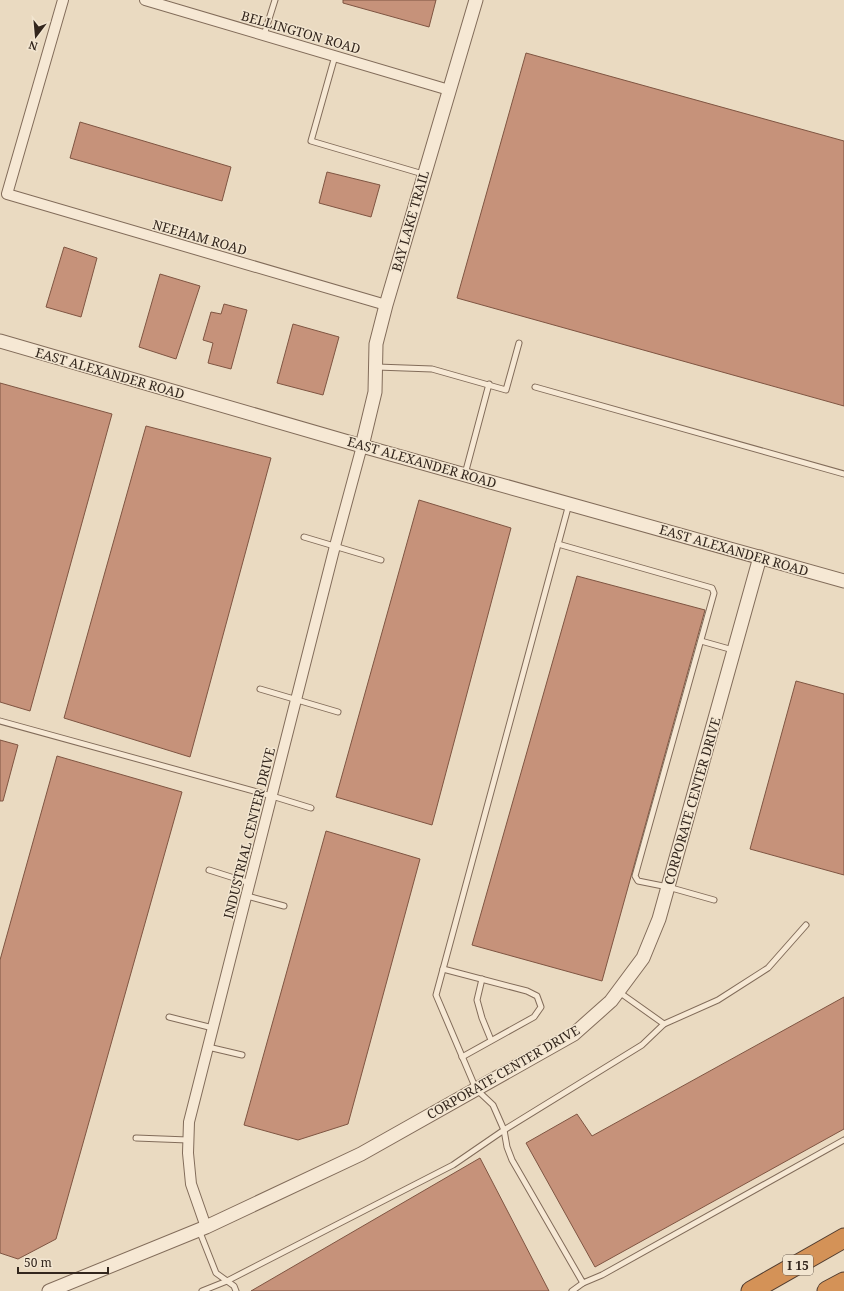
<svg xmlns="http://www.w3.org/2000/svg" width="844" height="1291" viewBox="0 0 844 1291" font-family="'Noto Serif',serif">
  <rect width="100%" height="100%" fill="#eadac1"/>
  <g fill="#c6927a" stroke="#7f5542">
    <path d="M343 0H436L429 27 343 3Z"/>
    <path d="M526 53 844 141V406L457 298Z"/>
    <path d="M80 122 231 167 222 201 70 158Z"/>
    <path d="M327 172 380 185 371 217 319 203Z"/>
    <path d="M64 247 97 258 81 317 46 307Z"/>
    <path d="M160 274 200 286 176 359 139 347Z"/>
    <path d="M224 304 247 310 231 369 208 363 213 343 203 340 211 312 221 314Z"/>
    <path d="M293 324 339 337 323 395 277 383Z"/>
    <path d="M0 383 112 414 30 711 0 702Z"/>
    <path d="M146 426 271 458 190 757 64 718Z"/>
    <path d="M419 500 511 528 432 825 336 797Z"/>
    <path d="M577 576 705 610 602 981 472 945Z"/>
    <path d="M796 681 844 694V875L750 849Z"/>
    <path d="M0 740 18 745 3 801H0Z"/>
    <path d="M57 756 182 792 56 1239 18 1259 0 1253V960Z"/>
    <path d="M326 831 420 859 348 1124 298 1140 244 1125Z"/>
    <path d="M844 997V1129L595 1267 526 1143 577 1114 592 1136Z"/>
    <path d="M480 1158 549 1291H251Z"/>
  </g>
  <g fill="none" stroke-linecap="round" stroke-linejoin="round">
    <g stroke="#826c5a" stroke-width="7">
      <g id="service">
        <path d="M264 35 275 0"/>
        <path d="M335 56 311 141 423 174"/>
        <path d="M377 367 432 369 506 390 519 343"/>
        <path d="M535 387 844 474"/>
        <path d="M465 474 489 384"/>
        <path d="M569 504 436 995 476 1089 493 1105 504 1130 507 1147 512 1160 583 1283 602 1275 844 1140"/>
        <path d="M304 537 381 560"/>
        <path d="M558 544 712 588 714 593 635 876 638 881 668 887 714 900"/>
        <path d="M701 641 733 650"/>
        <path d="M260 689 338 712"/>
        <path d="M0 721 272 796 311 808"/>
        <path d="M209 870 250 883"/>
        <path d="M247 896 284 906"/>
        <path d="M443 969 527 991 537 996 541 1007 534 1017 462 1057"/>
        <path d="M482 979 477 1000 482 1018 491 1040"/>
        <path d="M169 1017 213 1028"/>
        <path d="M664 1024 718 1000 768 968 806 925"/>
        <path d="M208 1047 242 1055"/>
        <path d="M136 1138 188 1140"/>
        <path d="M199 1230 216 1273 234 1286 236 1291"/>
        <path d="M202 1291 227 1281 453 1165 504 1130 642 1045 664 1024 619 992"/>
        <path d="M572 1291 583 1283"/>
      </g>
    </g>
    <g stroke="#826c5a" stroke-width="12">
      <g id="minor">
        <path d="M63 0 7 194 386 305"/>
        <path d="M145 0 449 90"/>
        <path d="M206 1227 191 1184 188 1153 189 1122 335 546 362 446"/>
      </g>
    </g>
    <g stroke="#826c5a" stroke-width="15">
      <g id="tertiary">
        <path d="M0 341 362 446 844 581"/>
        <path d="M362 446 375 392 376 344 386 305 476 0"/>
        <path d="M49 1291 206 1227 361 1154 574 1034 611 1001 643 958 659 919 760 557"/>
      </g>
    </g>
    <g stroke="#503b2e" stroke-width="21">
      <g id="motorway">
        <path d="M751 1291 844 1238"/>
        <path d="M827 1291 844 1282"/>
      </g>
    </g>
    <use href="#service" stroke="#f6e8d4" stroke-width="5"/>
    <use href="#minor" stroke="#f6e8d4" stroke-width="10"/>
    <use href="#tertiary" stroke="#f6e8d4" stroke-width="13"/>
    <use href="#motorway" stroke="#d49257" stroke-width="19"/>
  </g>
  <g text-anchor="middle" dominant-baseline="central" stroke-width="3" stroke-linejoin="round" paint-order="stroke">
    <rect fill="#f2e5d0" stroke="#6c5f53" stroke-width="1" x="783" y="1255" width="30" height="20" rx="3"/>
    <g font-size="12" font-weight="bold" fill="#33261d">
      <text x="798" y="1265">I 15</text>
    </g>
    <g font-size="13" fill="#33261d" stroke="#f2e5d0">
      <text transform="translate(301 32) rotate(16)">BELLINGTON ROAD</text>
      <text transform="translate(410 221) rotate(-74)">BAY LAKE TRAIL</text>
      <text transform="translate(200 237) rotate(16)">NEEHAM ROAD</text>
      <text transform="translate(110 373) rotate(16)">EAST ALEXANDER ROAD</text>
      <text transform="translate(422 462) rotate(16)">EAST ALEXANDER ROAD</text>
      <text transform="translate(734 550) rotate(16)">EAST ALEXANDER ROAD</text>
      <text transform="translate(692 801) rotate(-74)">CORPORATE CENTER DRIVE</text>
      <text transform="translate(249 833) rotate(-76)">INDUSTRIAL CENTER DRIVE</text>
      <text transform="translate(503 1072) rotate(-30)">CORPORATE CENTER DRIVE</text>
    </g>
  </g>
  <g transform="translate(36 36) rotate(196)" stroke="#f2e5d0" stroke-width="3" paint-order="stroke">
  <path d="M0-3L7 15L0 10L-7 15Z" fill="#33261d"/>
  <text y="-6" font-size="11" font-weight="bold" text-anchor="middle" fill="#33261d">N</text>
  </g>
  <path d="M18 1267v6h90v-6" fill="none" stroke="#33261d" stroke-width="2"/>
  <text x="24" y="1267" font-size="12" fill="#33261d" stroke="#f2e5d0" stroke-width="3" paint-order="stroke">50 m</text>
</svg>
